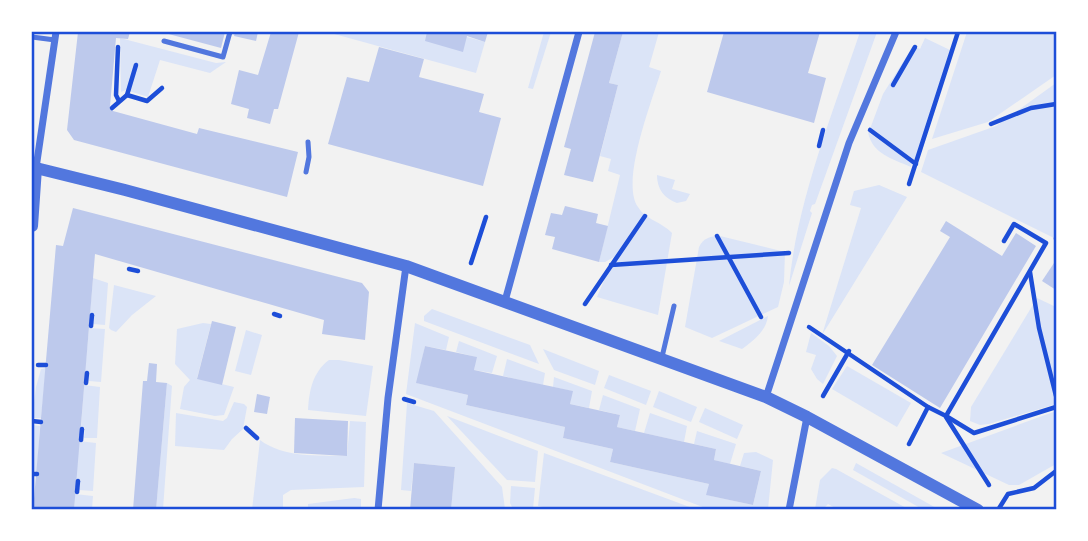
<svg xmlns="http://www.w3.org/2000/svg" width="1088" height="541" viewBox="0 0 1088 541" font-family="Jost,sans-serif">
  <rect width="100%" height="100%" fill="#f2f2f2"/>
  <g fill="#dbe4f7">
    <path d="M327 32H449L485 42 476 73Z"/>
    <path d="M544 32H551L533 89 528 88Z"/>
    <path d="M623 32H659L649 67 661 71C652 101 620 182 638 207 646 220 662 222 672 233L658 315 597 297 614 257 605 262H599L620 175 608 171 611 159 600 156 618 85 609 83Z"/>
    <path d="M860 32H877L815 204 812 205 810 211 812 213 789 286C797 201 833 112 860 32Z"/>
    <path d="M967 32H1054L1056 36V75L988 122 932 139Z"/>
    <path d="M120 38 216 63 226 62 210 73 160 60 148 97 126 90 121 92Z"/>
    <path d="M925 38 950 50 915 160 870 129 883 94 913 46 920 49Z"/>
    <path d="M1056 83V239L921 172 928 150 996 126Z"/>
    <path d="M868 132 912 163 911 167C893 159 872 154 868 132Z"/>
    <path d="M657 175 675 180 672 189 690 194 686 201 677 203C664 198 657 189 657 175Z"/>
    <path d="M879 185 907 197 822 335 861 208 850 205 854 191Z"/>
    <path d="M720 236 785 252 784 282 778 307 712 338 685 327 699 247C703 238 711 236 720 236Z"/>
    <path d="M93 278 108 283 105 325 93 324 94 314 90 313Z"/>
    <path d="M114 285 156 296 132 315 116 332 111 330 109 328Z"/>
    <path d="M1037 298 1056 307V404L989 424 980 425 970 421 971 407Z"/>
    <path d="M432 309 530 345 539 364 424 321V316Z"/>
    <path d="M768 316C766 331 754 340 742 349L719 341Z"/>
    <path d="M203 323 211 324 197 378 234 387 224 415 215 416 180 409 184 387 190 380 175 364 177 329Z"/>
    <path d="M415 323 449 337 446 350 425 346 417 383 468 395 466 405 565 427 563 438 613 449 610 462 709 484 707 495 753 505 761 471 740 466 744 453 756 452 773 460 768 509H708L406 394Z"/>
    <path d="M89 328 105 329 101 382 89 381V371H85Z"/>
    <path d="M246 330 262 335 251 375 235 371Z"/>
    <path d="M811 333 829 346 837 356 823 384 817 379 811 369 816 355 806 352Z"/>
    <path d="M459 341 497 356 492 373 474 370 476 357 456 352Z"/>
    <path d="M543 349 599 371 595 385 554 370Z"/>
    <path d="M507 359 545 373 543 385 503 376Z"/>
    <path d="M329 360H339L373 366 366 416 308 410C309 390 313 372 329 360Z"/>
    <path d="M847 366 911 403 897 427 832 389Z"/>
    <path d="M46 368 41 418H32L36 387 41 369Z"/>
    <path d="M609 375 651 391 646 405 604 388Z"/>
    <path d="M554 377 592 391 589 408 570 404 572 391 553 387Z"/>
    <path d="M167 383 172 386 163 509H156Z"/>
    <path d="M84 385 100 387 97 438H84L85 428 81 427Z"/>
    <path d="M659 391 697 407 691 422 653 407Z"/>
    <path d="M603 395 640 409 635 431 617 427 620 415 599 410Z"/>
    <path d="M234 402 244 404 247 407 243 429 232 439 224 450 175 446 176 413 223 421 227 418Z"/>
    <path d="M407 403 434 411 502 487 505 509H451L455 467 414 463 411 491 401 490Z"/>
    <path d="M705 408 743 425 737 439 699 422Z"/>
    <path d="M1056 411V464L1019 485H1009L941 453Z"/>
    <path d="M650 413 687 426 684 442 644 433Z"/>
    <path d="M447 416 538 451 535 482 507 480Z"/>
    <path d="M350 421 366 422 364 487 291 490 283 495V509L252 510 260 440C284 458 317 455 347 456Z"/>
    <path d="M32 425 40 426 37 472 32 471Z"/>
    <path d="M697 431 736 444 730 464 714 460 716 449 694 444Z"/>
    <path d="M79 441 96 443 93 491 79 490 80 479H76Z"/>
    <path d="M544 453 695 509 557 510 538 506Z"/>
    <path d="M856 463 938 509H922L853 470Z"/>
    <path d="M832 468 836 469 908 509H837L828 504 823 509H815L820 480Z"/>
    <path d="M511 486 535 488 533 509H513L510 503Z"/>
    <path d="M75 494 93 496 92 509 74 510Z"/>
    <path d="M354 498 361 499V509H308V504Z"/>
  </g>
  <g fill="#bdc9ec">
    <path d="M78 32H130L128 39 116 38 110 106 113 111 197 134 199 128 298 152 287 197 74 140 67 130Z"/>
    <path d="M161 32H225L221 48Z"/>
    <path d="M235 32H258L256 41 234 36Z"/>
    <path d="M271 32H299L278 109H274L270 124 247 118 249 109 231 104 239 70 258 75Z"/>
    <path d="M427 32H488L485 42 467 36 463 52 425 41Z"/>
    <path d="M595 32H623L609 83 618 85 593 182 564 175 571 149 564 147Z"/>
    <path d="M724 32H820L808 73 826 78 814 123 707 92Z"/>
    <path d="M379 47 424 59 419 77 484 94 479 112 501 118 483 186 328 144 347 77 369 82Z"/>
    <path d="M565 206 598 214 596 223 608 226 599 262 552 249 555 237 545 235 551 213 562 215Z"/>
    <path d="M73 208 362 283 369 292 365 340 322 334 324 320 95 254 74 510H33L56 245 63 246Z"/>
    <path d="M946 221 1002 256 1016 233 1036 246 940 408 872 365 950 237 940 231Z"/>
    <path d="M1054 263 1056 265V290L1042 281Z"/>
    <path d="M212 321 236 327 222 385 197 379Z"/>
    <path d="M425 346 477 357 474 370 573 391 570 404 620 415 617 427 716 449 714 460 761 471 753 505 706 495 709 484 610 462 613 449 563 438 565 427 466 405 468 395 416 383Z"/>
    <path d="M149 363 157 364 156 382 167 383 156 510H133L143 381H147Z"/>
    <path d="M257 394 270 397 267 414 254 412Z"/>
    <path d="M295 418 348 421 347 456 294 453Z"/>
    <path d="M414 463 455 467 451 510H410Z"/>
  </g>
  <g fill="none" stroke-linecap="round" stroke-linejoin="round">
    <g stroke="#1d4ed8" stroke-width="4.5">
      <path d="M118 47 116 95 119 101"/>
      <path d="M893 85 915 47"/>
      <path d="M127 95 136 65"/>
      <path d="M112 108 127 95 147 101 162 88"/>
      <path d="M991 124 1031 108 1056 104"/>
      <path d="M870 130 916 164"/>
      <path d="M819 146 823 130"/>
      <path d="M909 184 958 32"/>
      <path d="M717 236 761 317"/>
      <path d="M1056 239V238"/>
      <path d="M471 263 486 217"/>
      <path d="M611 265 789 253"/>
      <path d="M129 269 138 271"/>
      <path d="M1030 272 1039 328 1056 396"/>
      <path d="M585 304 645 216"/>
      <path d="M274 314 280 316"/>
      <path d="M91 326 92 315"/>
      <path d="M809 327 928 407"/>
      <path d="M38 365H46"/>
      <path d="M86 383 87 373"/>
      <path d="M823 396 849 351"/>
      <path d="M404 399 414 402"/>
      <path d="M946 416 974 433 1056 407"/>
      <path d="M946 417 989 485"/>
      <path d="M32 421 41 422"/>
      <path d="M246 428 257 438"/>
      <path d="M81 440 82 429"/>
      <path d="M909 444 928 407 946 416 1046 243 1014 224 1004 241"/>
      <path d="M32 474H37"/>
      <path d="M77 492 78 481"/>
      <path d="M998 510 1008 494 1034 488 1056 471"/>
    </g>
    <g stroke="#5277de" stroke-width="5">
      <path d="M32 37 55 40"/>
      <path d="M164 41 223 57 230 32"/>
      <path d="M306 172 309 157 308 142"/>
      <path d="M662 357 674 306"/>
    </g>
    <g stroke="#5277de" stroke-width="7">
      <path d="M36 168 56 32"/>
      <path d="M505 301 579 32"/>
      <path d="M766 397 849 143 896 32"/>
      <path d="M378 510 388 398 406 266"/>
      <path d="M789 510 807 417"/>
    </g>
    <g stroke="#5277de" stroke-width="12">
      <path d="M32 167 125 190 406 266 766 397 807 417 978 510"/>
      <path d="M32 226 36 168"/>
    </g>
  </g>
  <rect width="1088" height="541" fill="none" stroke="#ffffff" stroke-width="66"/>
  <rect x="33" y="33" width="1022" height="475" fill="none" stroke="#1d4ed8" stroke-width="2.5"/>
</svg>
